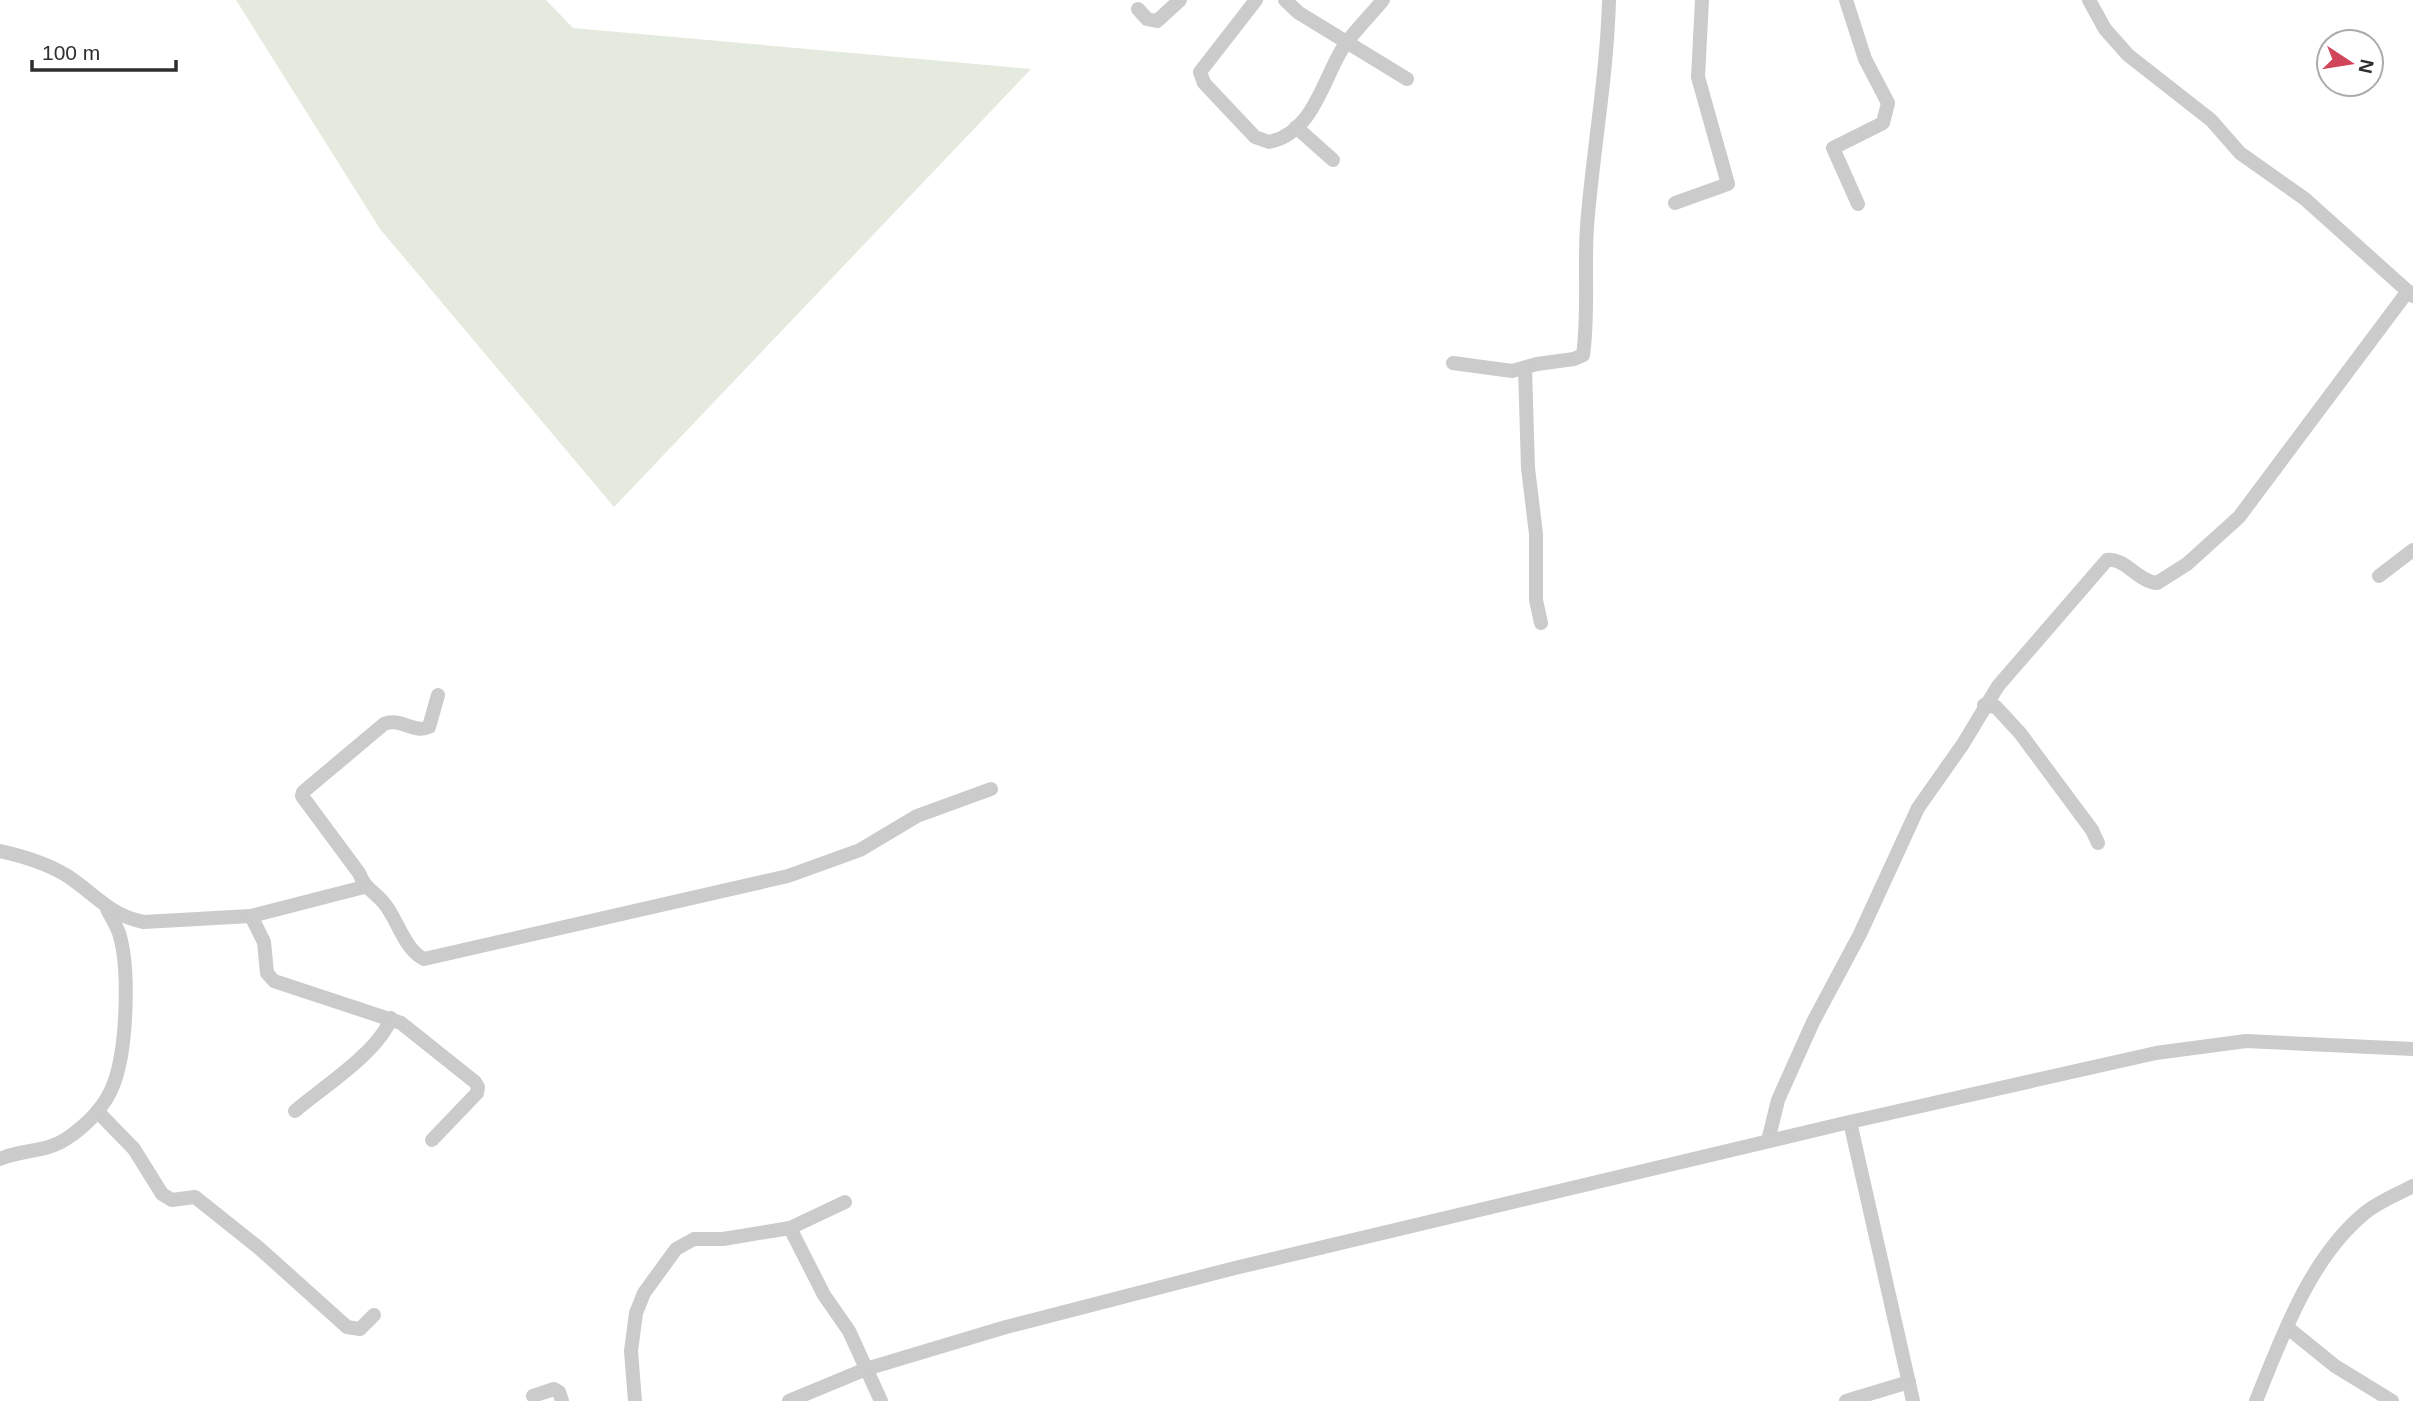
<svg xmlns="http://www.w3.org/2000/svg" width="2413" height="1401" viewBox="0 0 2413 1401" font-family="Helvetica,sans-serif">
  <rect width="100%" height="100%" fill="#fff"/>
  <path fill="#e5eade" d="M236 0H546L573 28 1031 69 614 507 380 229Z"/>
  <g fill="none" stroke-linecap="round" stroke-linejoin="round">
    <g stroke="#cbcbcb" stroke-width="14">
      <path d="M1256 0 1200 72 1204 83 1255 137 1269 142C1314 133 1323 78 1344 46 1355 30 1371 15 1383 0"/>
      <path d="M1285 0 1299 13 1407 79"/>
      <path d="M1846 0 1865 59 1888 103 1883 123 1833 148 1858 204"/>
      <path d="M2089 0 2105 29 2128 55 2211 120 2240 153 2305 199 2413 296"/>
      <path d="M1138 9 1147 19 1157 21 1180 0"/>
      <path d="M1296 127 1333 160"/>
      <path d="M1675 203 1728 184 1698 77 1702 0"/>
      <path d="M1453 363 1512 371 1537 364 1574 359 1583 355C1589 313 1584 268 1587 226 1593 150 1607 76 1609 0"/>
      <path d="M1525 368 1528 468 1536 534V600L1541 623"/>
      <path d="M2379 576 2413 550"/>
      <path d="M438 695 429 727C414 734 401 717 384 724L303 792 302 796 359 873C366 890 373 890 384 903 398 920 404 949 424 959L788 876 860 850 917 816 991 789"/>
      <path d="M1984 705 1996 707 2020 733 2092 830 2098 843"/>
      <path d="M0 851C23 856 46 863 66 875 94 893 110 916 144 922L251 916 364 887"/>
      <path d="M251 916 264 942 267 973 274 981 401 1023 475 1082 478 1087 477 1093 432 1140"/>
      <path d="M295 1111C323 1087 379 1052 391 1018"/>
      <path d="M98 1112 134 1149 162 1194 172 1200 195 1197 259 1248 347 1327 360 1329 374 1315"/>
      <path d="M1850 1122 1913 1401"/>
      <path d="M1768 1141 1778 1100 1813 1022 1860 934 1918 808 1963 744 1998 686 2107 560C2125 557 2138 582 2157 583L2187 564 2239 517 2408 291"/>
      <path d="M0 1159C22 1149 45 1153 66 1139 86 1126 106 1106 114 1083 127 1048 130 968 119 933 116 925 111 917 107 909"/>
      <path d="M790 1228 824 1295 849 1331 881 1401"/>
      <path d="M2288 1328 2335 1366 2392 1401"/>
      <path d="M533 1396 554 1389 559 1392 562 1401"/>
      <path d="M635 1401 631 1351 636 1313 644 1293 676 1249 694 1239H723L790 1228 845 1202"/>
      <path d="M789 1401 866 1369 1006 1327 1235 1268 1841 1124 2156 1053 2246 1041 2413 1049"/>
      <path d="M1846 1401 1909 1382"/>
      <path d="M2256 1401C2282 1337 2310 1257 2366 1212 2380 1201 2398 1194 2413 1186"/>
    </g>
  </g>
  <g transform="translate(2350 63) rotate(102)"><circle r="33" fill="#ffffff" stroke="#ababab" stroke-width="2"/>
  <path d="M0-5L12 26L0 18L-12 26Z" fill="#d14559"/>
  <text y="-10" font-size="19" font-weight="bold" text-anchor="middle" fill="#2e2e2e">N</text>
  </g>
  <path d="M32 60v10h144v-10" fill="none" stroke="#2e2e2e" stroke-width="3.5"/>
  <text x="42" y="60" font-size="21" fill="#2e2e2e" stroke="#ffffff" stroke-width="5" paint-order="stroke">100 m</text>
</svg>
